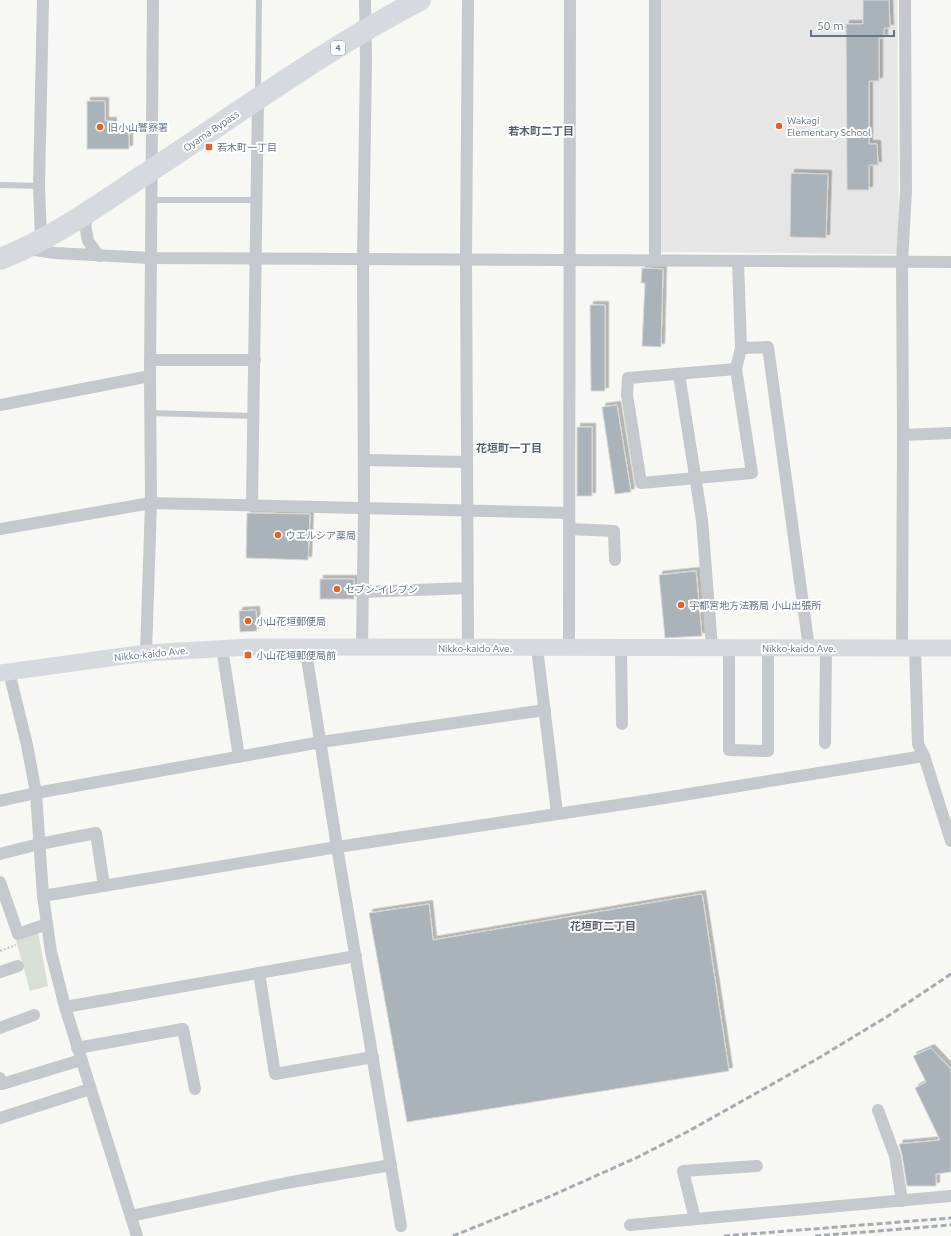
<svg xmlns="http://www.w3.org/2000/svg" width="951" height="1236" viewBox="0 0 951 1236" font-family="Ubuntu,'Noto Sans JP',sans-serif">
  <defs>
    <filter id="shadow"><feDropShadow dx="3.5" dy="-3.5" stdDeviation="0" flood-color="#0004"/></filter>
  </defs>
  <rect width="100%" height="100%" fill="#f7f7f4"/>
  <path fill="#e5e6e5" d="M661 0H897L899 254 660 252Z"/>
  <path fill="#d8dfd5" d="M38 932 48 986 30 991 16 940Z"/>
  <g fill="#abb3ba" stroke="#d9d9d7" filter="url(#shadow)">
    <path d="M863 0H889L890 28H884V38H879V81H869V144H877L878 165H869V190H847L846 24H863Z"/>
    <path d="M87 101H105V121H113V132H129V149H87Z"/>
    <path d="M791 173 828 174 826 238 790 237Z"/>
    <path d="M642 268 663 269 661 347 642 346 645 283H641Z"/>
    <path d="M590 305H605V391H591Z"/>
    <path d="M617 405 631 492 615 494 602 407Z"/>
    <rect x="577" y="427" width="15" height="69"/>
    <path d="M247 513 310 514 308 560 246 558Z"/>
    <path d="M696 571 702 636 665 638 659 575Z"/>
    <rect x="320" y="579" width="34" height="20"/>
    <path d="M256 610 257 631 240 632 239 611Z"/>
    <path d="M702 894 729 1071 407 1122 369 913 429 904 433 940Z"/>
    <path d="M931 1048 951 1069V1172L936 1174V1186H907L902 1155 899 1144 940 1140 915 1088 926 1082 913 1056Z"/>
  </g>
  <g fill="none" stroke-linecap="round" stroke-linejoin="round">
    <path stroke="#bec1c3" stroke-width="2" stroke-dasharray="2 2" stroke-linecap="butt" d="M0 951 16 945"/>
    <g stroke="#c5c8cc" stroke-width="6">
      <path d="M258 94 259 0"/>
      <path d="M0 185 39 186"/>
      <path d="M152 200H257"/>
      <path d="M150 413 254 416"/>
    </g>
    <g stroke="#c5c8cc" stroke-width="12">
      <path d="M91 212 85 224 88 241 99 256"/>
      <path d="M41 240 39 186 43 0"/>
      <path d="M28 249 55 253 151 258 951 262"/>
      <path d="M655 261V0"/>
      <path d="M738 261 741 348 768 347 809 648"/>
      <path d="M150 360H255"/>
      <path d="M736 369 628 378 627 395 641 483 752 473 736 369 741 348"/>
      <path d="M679 374 702 520 712 648"/>
      <path d="M0 405 150 376"/>
      <path d="M903 435 951 433"/>
      <path d="M364 460 466 462"/>
      <path d="M252 505 258 99"/>
      <path d="M0 529 151 503 569 513"/>
      <path d="M569 529 614 531 615 560"/>
      <path d="M363 592 467 588"/>
      <path d="M305 646 337 847 401 1226"/>
      <path d="M362 647 364 509 363 259 366 60 365 0"/>
      <path d="M222 648 239 757"/>
      <path d="M468 648 466 259 468 0"/>
      <path d="M537 648 557 813"/>
      <path d="M569 648 570 0"/>
      <path d="M621 648 622 724"/>
      <path d="M729 648V750L768 751V648"/>
      <path d="M902 648 903 435 902 262 906 191 905 0"/>
      <path d="M915 648 918 744 924 756 951 841"/>
      <path d="M146 653 151 503 150 376 153 0"/>
      <path d="M9 672 27 745 36 793 43 896 51 952 65 1007 137 1236"/>
      <path d="M825 743 826 648"/>
      <path d="M0 801 36 793 321 742 545 710"/>
      <path d="M0 854 39 844 96 833 104 886"/>
      <path d="M0 882 18 934 47 924"/>
      <path d="M43 896 337 847 658 799 924 756"/>
      <path d="M0 972 18 966"/>
      <path d="M259 973 275 1074 373 1057"/>
      <path d="M65 1007 356 956"/>
      <path d="M0 1028 34 1015"/>
      <path d="M77 1048 183 1029 195 1089"/>
      <path d="M0 1078 2 1084 81 1060"/>
      <path d="M878 1110 895 1156 902 1201"/>
      <path d="M0 1118 90 1089"/>
      <path d="M131 1216 286 1183 391 1165"/>
      <path d="M695 1219 683 1171 757 1166"/>
      <path d="M630 1225 951 1196"/>
    </g>
    <path stroke="#d6dadf" stroke-width="17" d="M0 673 146 653 250 647 951 648"/>
    <path stroke="#d6dadf" stroke-width="22" d="M0 259C52 239 97 206 144 175 235 116 323 50 420 0"/>
    <g stroke="#a5abb1" stroke-width="3" stroke-dasharray="6 3" stroke-linecap="butt">
      <path d="M453 1236 544 1199 638 1157 687 1132 817 1059 888 1016 951 974"/>
      <path d="M724 1236 951 1218"/>
      <path d="M815 1236 951 1225"/>
    </g>
  </g>
  <g fill="#e86124" stroke="#fff" stroke-width="1.5">
    <circle cx="779" cy="126" r="4"/>
    <circle cx="100" cy="127" r="4"/>
    <rect x="205" y="143" width="8" height="8" rx="2"/>
    <circle cx="278" cy="535" r="4"/>
    <circle cx="337" cy="589" r="4"/>
    <circle cx="681" cy="605" r="4"/>
    <circle cx="248" cy="621" r="4"/>
    <rect x="244" y="651" width="8" height="8" rx="2"/>
  </g>
  <g text-anchor="middle" dominant-baseline="central" stroke-width="4" stroke-linejoin="round" paint-order="stroke">
    <rect fill="#fff" stroke="#939eaa" stroke-width="1" x="331" y="41" width="14" height="14" rx="3"/>
    <g font-size="9" font-weight="bold" fill="#657586">
      <text x="338" y="48">4</text>
    </g>
    <g font-size="10" fill="#657586" stroke="#fff" text-anchor="start">
      <text x="787" y="120">Wakagi<tspan x="787" dy="12">Elementary School</tspan></text>
      <text x="108" y="127">旧小山警察署</text>
      <text x="217" y="147">若木町一丁目</text>
      <text x="286" y="535">ウエルシア薬局</text>
      <text x="345" y="589">セブン-イレブン</text>
      <text x="689" y="605">宇都宮地方法務局 小山出張所</text>
      <text x="256" y="621">小山花垣郵便局</text>
      <text x="256" y="655">小山花垣郵便局前</text>
    </g>
    <g font-size="10" fill="#657586" stroke="#fff">
      <text transform="translate(211 131) rotate(-34)">Oyama Bypass</text>
      <text x="475" y="648">Nikko-kaido Ave.</text>
      <text x="799" y="648">Nikko-kaido Ave.</text>
      <text transform="translate(151 654) rotate(-6)">Nikko-kaido Ave.</text>
    </g>
    <g font-size="11" font-weight="bold" fill="#545f6b" stroke="#fff">
      <text x="541" y="131">若木町二丁目</text>
      <text x="509" y="448">花垣町一丁目</text>
      <text x="603" y="926">花垣町二丁目</text>
    </g>
  </g>
  <path d="M811 30v6h83v-6" fill="none" stroke="#657586" stroke-width="2"/>
  <text x="817" y="30" font-size="12" fill="#657586" stroke="#ffffff" stroke-width="3" paint-order="stroke">50 m</text>
</svg>
